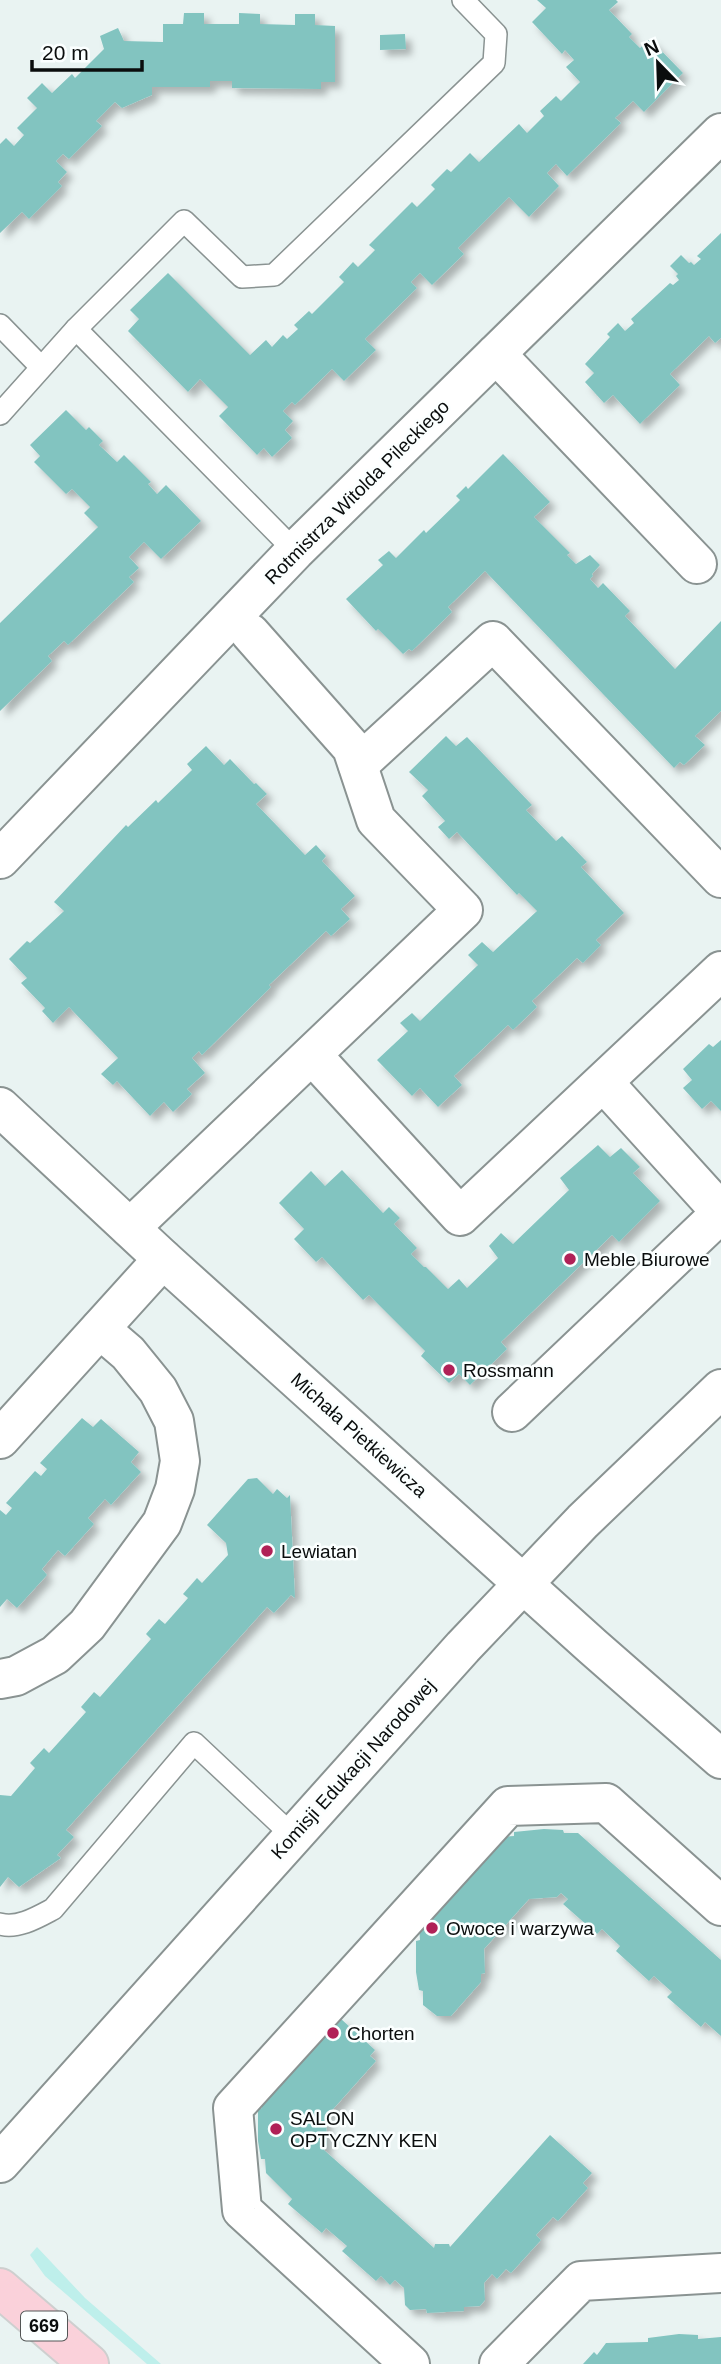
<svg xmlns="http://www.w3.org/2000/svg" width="721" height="2364" viewBox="0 0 721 2364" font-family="Arial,sans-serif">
  <defs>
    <filter id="shadow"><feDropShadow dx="6" dy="6" stdDeviation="3.5" flood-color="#0004"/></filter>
  </defs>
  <rect width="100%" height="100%" fill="#e9f3f2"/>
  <path fill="#beefeb" d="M37 2247 85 2298 161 2364H147L45 2276 30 2255Z"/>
  <g fill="#82c4c0" filter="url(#shadow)">
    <path d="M537 0H616L618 2 609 10 632 34 629 37 640 48 650 39 683 73 644 112 633 101 615 118 621 123 567 176 556 164 547 173 559 186 529 217 509 197 458 248 464 254 432 285 420 273 411 282 417 288 365 339 376 350 344 381 332 369 295 405 292 402 283 411 293 421 285 430 292 438 272 457 264 448 257 455 219 416 228 407 200 379 188 392 128 331 139 319 130 310 168 273 250 355 266 340 272 347 283 335 287 339 298 329 294 325 309 311 312 314 344 282 339 277 353 262 358 267 375 250 369 245 412 202 417 207 435 189 431 185 447 169 451 172 470 153 479 162 519 124 527 133 544 116 540 111 556 96 561 101 580 82 566 67 574 60 565 50 562 54 532 22 546 8Z"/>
    <path d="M184 13H204V24H239V13L260 14V24L295 25V14H315V25L335 26V82H321V89L232 88V81H210V87H152V95L122 108 115 102 96 121 102 126 69 159 63 154 56 161 67 172 58 182 62 186 29 219 22 212 0 233V144L6 138 14 146 24 135 17 128 37 108 27 98 42 83 52 93 72 74 75 78 104 49 100 36 118 28 124 41 163 42V24H183Z"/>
    <path d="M405 34 406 49 380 50V35Z"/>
    <path d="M721 233V338L715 343 709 336 670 374 680 385 640 424 613 395 604 403 585 382 594 373 585 364 610 337 607 334 618 323 625 331 634 323 631 319 670 283 673 285 679 280 676 276 678 274 670 266 681 255 689 263 691 262 694 265 701 259 697 256Z"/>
    <path d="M66 410 86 430 89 427 103 441 99 445 117 462 124 455 151 482 148 484 157 494 166 485 201 521 161 559 144 542 129 557 139 568 129 577 134 582 68 645 64 641 48 656 52 661 0 711V623L98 527 84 513 90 507 72 489 66 494 34 462 40 456 30 445Z"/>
    <path d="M503 454 550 502 534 517 570 553 567 555 576 564 590 555 600 565 592 574 593 576 590 579 598 588 603 583 630 611 625 616 675 669 721 621V711L695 736 705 745 684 765 680 762 674 768 485 571 448 607 452 612 412 651 409 649 403 654 378 629 376 631 346 599 383 565 378 560 389 551 396 558 424 530 426 533 460 500 456 496 466 486 468 489Z"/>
    <path d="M446 736 456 746 467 737 532 805 526 810 556 841 562 836 587 862 581 867 624 913 596 940 601 945 583 963 577 958 532 1001 537 1007 513 1030 508 1025 454 1076 462 1085 438 1107 420 1088 412 1096 377 1060 408 1031 400 1023 412 1013 420 1021 478 965 468 955 482 942 493 952 537 911 519 893 517 895 457 832 449 839 438 827 445 821 422 796 428 790 409 772Z"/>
    <path d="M206 746 224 765 230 759 254 784 256 783 267 794 256 804 305 855 316 845 326 856 322 861 355 896 341 909 350 919 331 936 326 931 269 985 271 987 202 1055 199 1051 192 1058 205 1073 187 1089 192 1094 173 1112 164 1102 150 1116 117 1081 113 1085 101 1074 118 1058 69 1007 53 1023 42 1011 45 1008 21 983 27 978 9 959 27 941 30 943 64 911 54 902 126 825 128 827 156 800 158 803 192 770 187 764Z"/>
    <path d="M721 1040V1111L711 1101 702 1109 683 1088 692 1080 683 1069 709 1044 713 1047Z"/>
    <path d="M598 1145 610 1157 621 1148 640 1167 633 1173 660 1201 619 1242 612 1235 501 1342 507 1349 470 1385 459 1374 449 1383 421 1356 425 1351 369 1295 363 1300 322 1257 316 1262 294 1239 304 1229 279 1203 311 1171 325 1186 342 1170 383 1213 389 1207 400 1218 394 1224 417 1248 411 1254 424 1267H426L448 1289 459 1279 467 1288 498 1258 489 1246 501 1233 513 1244 569 1190 560 1178Z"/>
    <path d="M82 1418 93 1427 101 1419 139 1452 131 1462 141 1472 111 1505 105 1499 88 1518 94 1524 65 1556 58 1550 42 1569 47 1575 17 1608 7 1599 0 1607V1510L6 1515 12 1508 6 1503 35 1471 41 1476 47 1469 40 1463Z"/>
    <path d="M257 1478 273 1494 277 1489 287 1498 290 1495 295 1598 291 1595 274 1613 267 1607 66 1830 74 1837 57 1855 61 1858 19 1887 8 1877 0 1887V1795L11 1796 35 1768 30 1763 44 1748 49 1753 86 1712 81 1707 94 1692 100 1697 151 1639 146 1634 159 1619 165 1624 188 1598 183 1594 197 1578 202 1583 228 1555 226 1543 207 1525 248 1479Z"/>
    <path d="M544 1829 563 1830 564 1833H578L721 1960V2036L705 2022 701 2027 667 1997 672 1992 654 1976 649 1981 616 1951 620 1946 602 1929 597 1934 563 1904 568 1899 561 1893 557 1897 529 1899 484 1949 485 1973 481 1974V1982L451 2016H437L423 2005V1991L419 1990 416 1972V1941L420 1940 419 1926 448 1894 455 1893 456 1886 472 1867H480L479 1859 500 1837 514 1836V1832Z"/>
    <path d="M340 2018 375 2050 370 2056 376 2061 326 2117 327 2145 324 2150 434 2248 435 2244H449L450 2247 550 2135 592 2173 583 2183 588 2188 558 2221 553 2217 536 2235 541 2240 511 2273 506 2269 497 2279 492 2274 484 2283 485 2300 480 2306 464 2307V2311L427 2313 426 2309 410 2310 405 2305 404 2288 395 2280 390 2285 381 2276 376 2281 342 2251 347 2246 326 2228 322 2233 288 2204 292 2199 266 2173 265 2159H261L258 2141V2109L262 2108 261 2095Z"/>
    <path d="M679 2334 698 2335V2339L721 2337V2364H583L594 2352 597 2355 606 2343 648 2342V2338Z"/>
  </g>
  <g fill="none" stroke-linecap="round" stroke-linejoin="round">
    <g stroke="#8a9392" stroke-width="24">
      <g id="lane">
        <path d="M0 325 41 367"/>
        <path d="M76 329 295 551"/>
        <path d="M0 414 76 329 184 221 242 277 274 275 494 63 496 34 463 0"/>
        <path d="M0 1924C18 1929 38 1917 53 1909L194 1743 293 1836"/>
      </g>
    </g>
    <g stroke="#8a9392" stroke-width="42">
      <g id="street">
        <path d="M496 354 697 564"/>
        <path d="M358 765 493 641 721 878"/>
        <path d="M0 859 295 551 721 133"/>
        <path d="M312 1055 460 1216 721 971"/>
        <path d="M604 1083 721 1212"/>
        <path d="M0 1107 163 1259 592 1646 721 1759"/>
        <path d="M130 1228 463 910 376 820 352 748 250 633"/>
        <path d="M512 1412 721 1213"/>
        <path d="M0 1439 163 1259"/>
        <path d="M0 1679 16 1676 55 1655 87 1625 162 1523 175 1489 180 1461 174 1421 158 1390 128 1353 100 1329"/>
        <path d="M410 2364 242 2210 233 2108 508 1806 606 1803 721 1906"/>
        <path d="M499 2364 581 2281 721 2273"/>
      </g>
    </g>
    <g stroke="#8a9392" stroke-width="42">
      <path id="secondary" d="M0 2163 463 1647 583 1521 721 1389"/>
    </g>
    <g stroke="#cecfcf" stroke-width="42">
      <path id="primary" d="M0 2288 89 2364"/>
    </g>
    <use href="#lane" stroke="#fff" stroke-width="21"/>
    <use href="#street" stroke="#fff" stroke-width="38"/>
    <use href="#secondary" stroke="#fff" stroke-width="38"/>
    <use href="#primary" stroke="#fad1da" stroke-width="38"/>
  </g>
  <g fill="#b02157" stroke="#fbffff" stroke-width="2.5">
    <circle cx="570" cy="1259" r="7"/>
    <circle cx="449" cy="1370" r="7"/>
    <circle cx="267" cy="1551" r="7"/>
    <circle cx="432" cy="1928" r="7"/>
    <circle cx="333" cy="2033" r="7"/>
    <circle cx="276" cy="2129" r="7"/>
  </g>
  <g text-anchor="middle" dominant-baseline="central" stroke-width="5" stroke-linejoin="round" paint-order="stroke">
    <rect fill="#fbffff" stroke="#525656" stroke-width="2" x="21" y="2311.5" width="46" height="29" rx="5"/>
    <g font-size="18" font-weight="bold" fill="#0a0d0d">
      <text x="44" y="2326">669</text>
    </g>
    <g font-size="19" fill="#0a0d0d" stroke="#fbffff">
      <text transform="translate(357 492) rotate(-45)">Rotmistrza Witolda Pileckiego</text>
      <text transform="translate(359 1435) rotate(42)">Michała Pietkiewicza</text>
      <text transform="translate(353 1769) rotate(-48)">Komisji Edukacji Narodowej</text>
    </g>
    <g font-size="19" fill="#0a0d0d" stroke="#fbffff" text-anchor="start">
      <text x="584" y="1259">Meble Biurowe</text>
      <text x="463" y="1370">Rossmann</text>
      <text x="281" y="1551">Lewiatan</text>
      <text x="446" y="1928">Owoce i warzywa</text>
      <text x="347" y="2033">Chorten</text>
      <text x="290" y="2118">SALON<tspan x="290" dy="22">OPTYCZNY KEN</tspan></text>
    </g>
  </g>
  <g transform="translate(658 63) rotate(337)" stroke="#fbffff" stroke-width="5" paint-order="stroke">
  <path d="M0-5L12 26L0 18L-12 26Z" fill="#0a0d0d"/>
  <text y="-10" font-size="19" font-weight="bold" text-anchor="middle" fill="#0a0d0d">N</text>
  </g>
  <path d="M32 60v10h110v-10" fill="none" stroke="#0a0d0d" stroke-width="3.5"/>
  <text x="42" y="60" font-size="21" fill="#0a0d0d" stroke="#fbffff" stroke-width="5" paint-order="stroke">20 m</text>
</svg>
